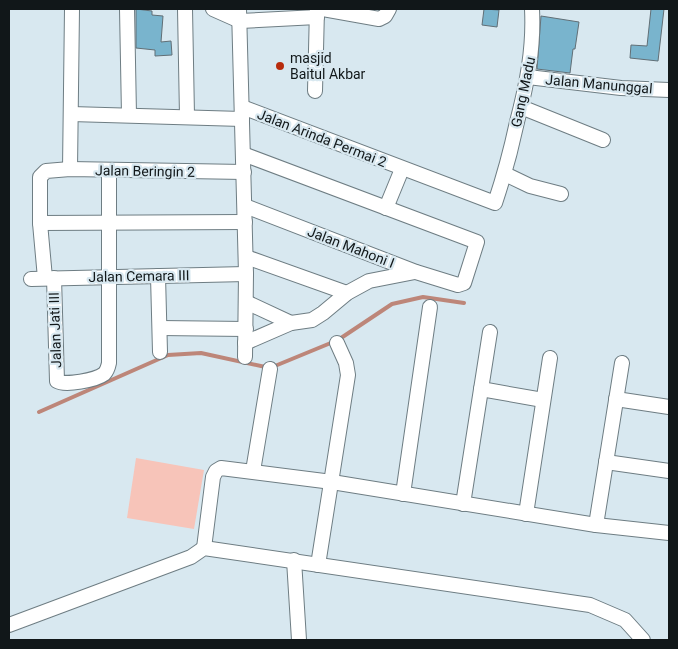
<svg xmlns="http://www.w3.org/2000/svg" width="678" height="649" viewBox="0 0 678 649" font-family="Roboto,sans-serif">
  <rect width="100%" height="100%" fill="#d8e8f0"/>
  <path fill="#f7c4b9" d="M136 458 204 470 194 529 127 518Z"/>
  <g fill="none" stroke-linecap="round" stroke-linejoin="round">
    <path stroke="#bd8679" stroke-width="4" d="M39 412 168 355 201 353 270 368 338 340 392 304 423 297 464 303"/>
  </g>
  <g fill="#79b4cd" stroke="#616f76">
    <path d="M136 9 152 11V15L163 16 161 42 171 41 172 55 155 56V50L136 48Z"/>
    <path d="M484 9 499 10 497 27 482 25Z"/>
    <path d="M651 9H664L658 61 630 58 631 45 647 46Z"/>
    <path d="M541 16 579 22 575 49H573L570 73 537 69Z"/>
  </g>
  <g fill="none" stroke-linecap="round" stroke-linejoin="round">
    <g stroke="#6e7d83" stroke-width="16">
      <g id="minor">
        <path d="M127 9 129 115"/>
        <path d="M185 9 187 116"/>
        <path d="M213 9 240 21 317 17"/>
        <path d="M239 9 246 274 245 357"/>
        <path d="M323 9 379 19 385 16 389 9"/>
        <path d="M528 77 621 88 669 90"/>
        <path d="M315 91 317 9"/>
        <path d="M242 107 495 203C504 176 511 150 517 122 527 84 534 48 532 9"/>
        <path d="M521 107 603 140"/>
        <path d="M71 114 242 119"/>
        <path d="M243 154 477 242 464 283 458 285 416 272 245 206"/>
        <path d="M70 169 72 9"/>
        <path d="M505 174 530 186 561 194"/>
        <path d="M386 208 402 169"/>
        <path d="M40 223 245 222"/>
        <path d="M246 257 347 293"/>
        <path d="M158 276 160 352"/>
        <path d="M45 278 40 223V177L46 171 70 169 244 172"/>
        <path d="M54 278 57 381C65 386 96 380 104 374 107 371 108 368 109 363V170"/>
        <path d="M31 279 246 274"/>
        <path d="M246 302 291 323"/>
        <path d="M160 328 246 329"/>
        <path d="M245 343 291 323 312 320 323 313 347 293 369 281 415 272"/>
        <path d="M481 389 543 400"/>
        <path d="M616 399 669 407"/>
        <path d="M606 462 669 471"/>
        <path d="M253 471 270 369"/>
        <path d="M403 494 430 307"/>
        <path d="M463 504 490 332"/>
        <path d="M526 514 550 358"/>
        <path d="M596 525 622 363"/>
        <path d="M204 548 213 477 216 471 221 468 332 482 596 525 669 533"/>
        <path d="M294 560 299 640"/>
        <path d="M318 565 348 375 346 363 337 343"/>
        <path d="M9 625 191 557 204 548 590 605 625 620 643 640"/>
      </g>
    </g>
    <use href="#minor" stroke="#fff" stroke-width="14"/>
  </g>
  <circle fill="#b72c0d" stroke="#d8e8f0" stroke-width="2" cx="280" cy="66" r="5"/>
  <g text-anchor="middle" dominant-baseline="central" stroke-width="4.5" stroke-linejoin="round" paint-order="stroke">
    <g font-size="14" fill="#111719" stroke="#d8e8f0" text-anchor="start">
      <text x="290" y="58">masjid<tspan x="290" dy="16">Baitul Akbar</tspan></text>
    </g>
    <g font-size="14" fill="#111719" stroke="#d8e8f0">
      <text transform="translate(599 84) rotate(5)">Jalan Manunggal</text>
      <text transform="translate(523 92) rotate(-78)">Gang Madu</text>
      <text transform="translate(322 138) rotate(21)">Jalan Arinda Permai 2</text>
      <text transform="translate(145 171) rotate(1)">Jalan Beringin 2</text>
      <text transform="translate(351 247) rotate(21)">Jalan Mahoni I</text>
      <text transform="translate(139 276) rotate(-1)">Jalan Cemara III</text>
      <text transform="translate(55 330) rotate(-92)">Jalan Jati III</text>
    </g>
  </g>
  <rect width="678" height="649" fill="none" stroke="#111719" stroke-width="20"/>
</svg>
